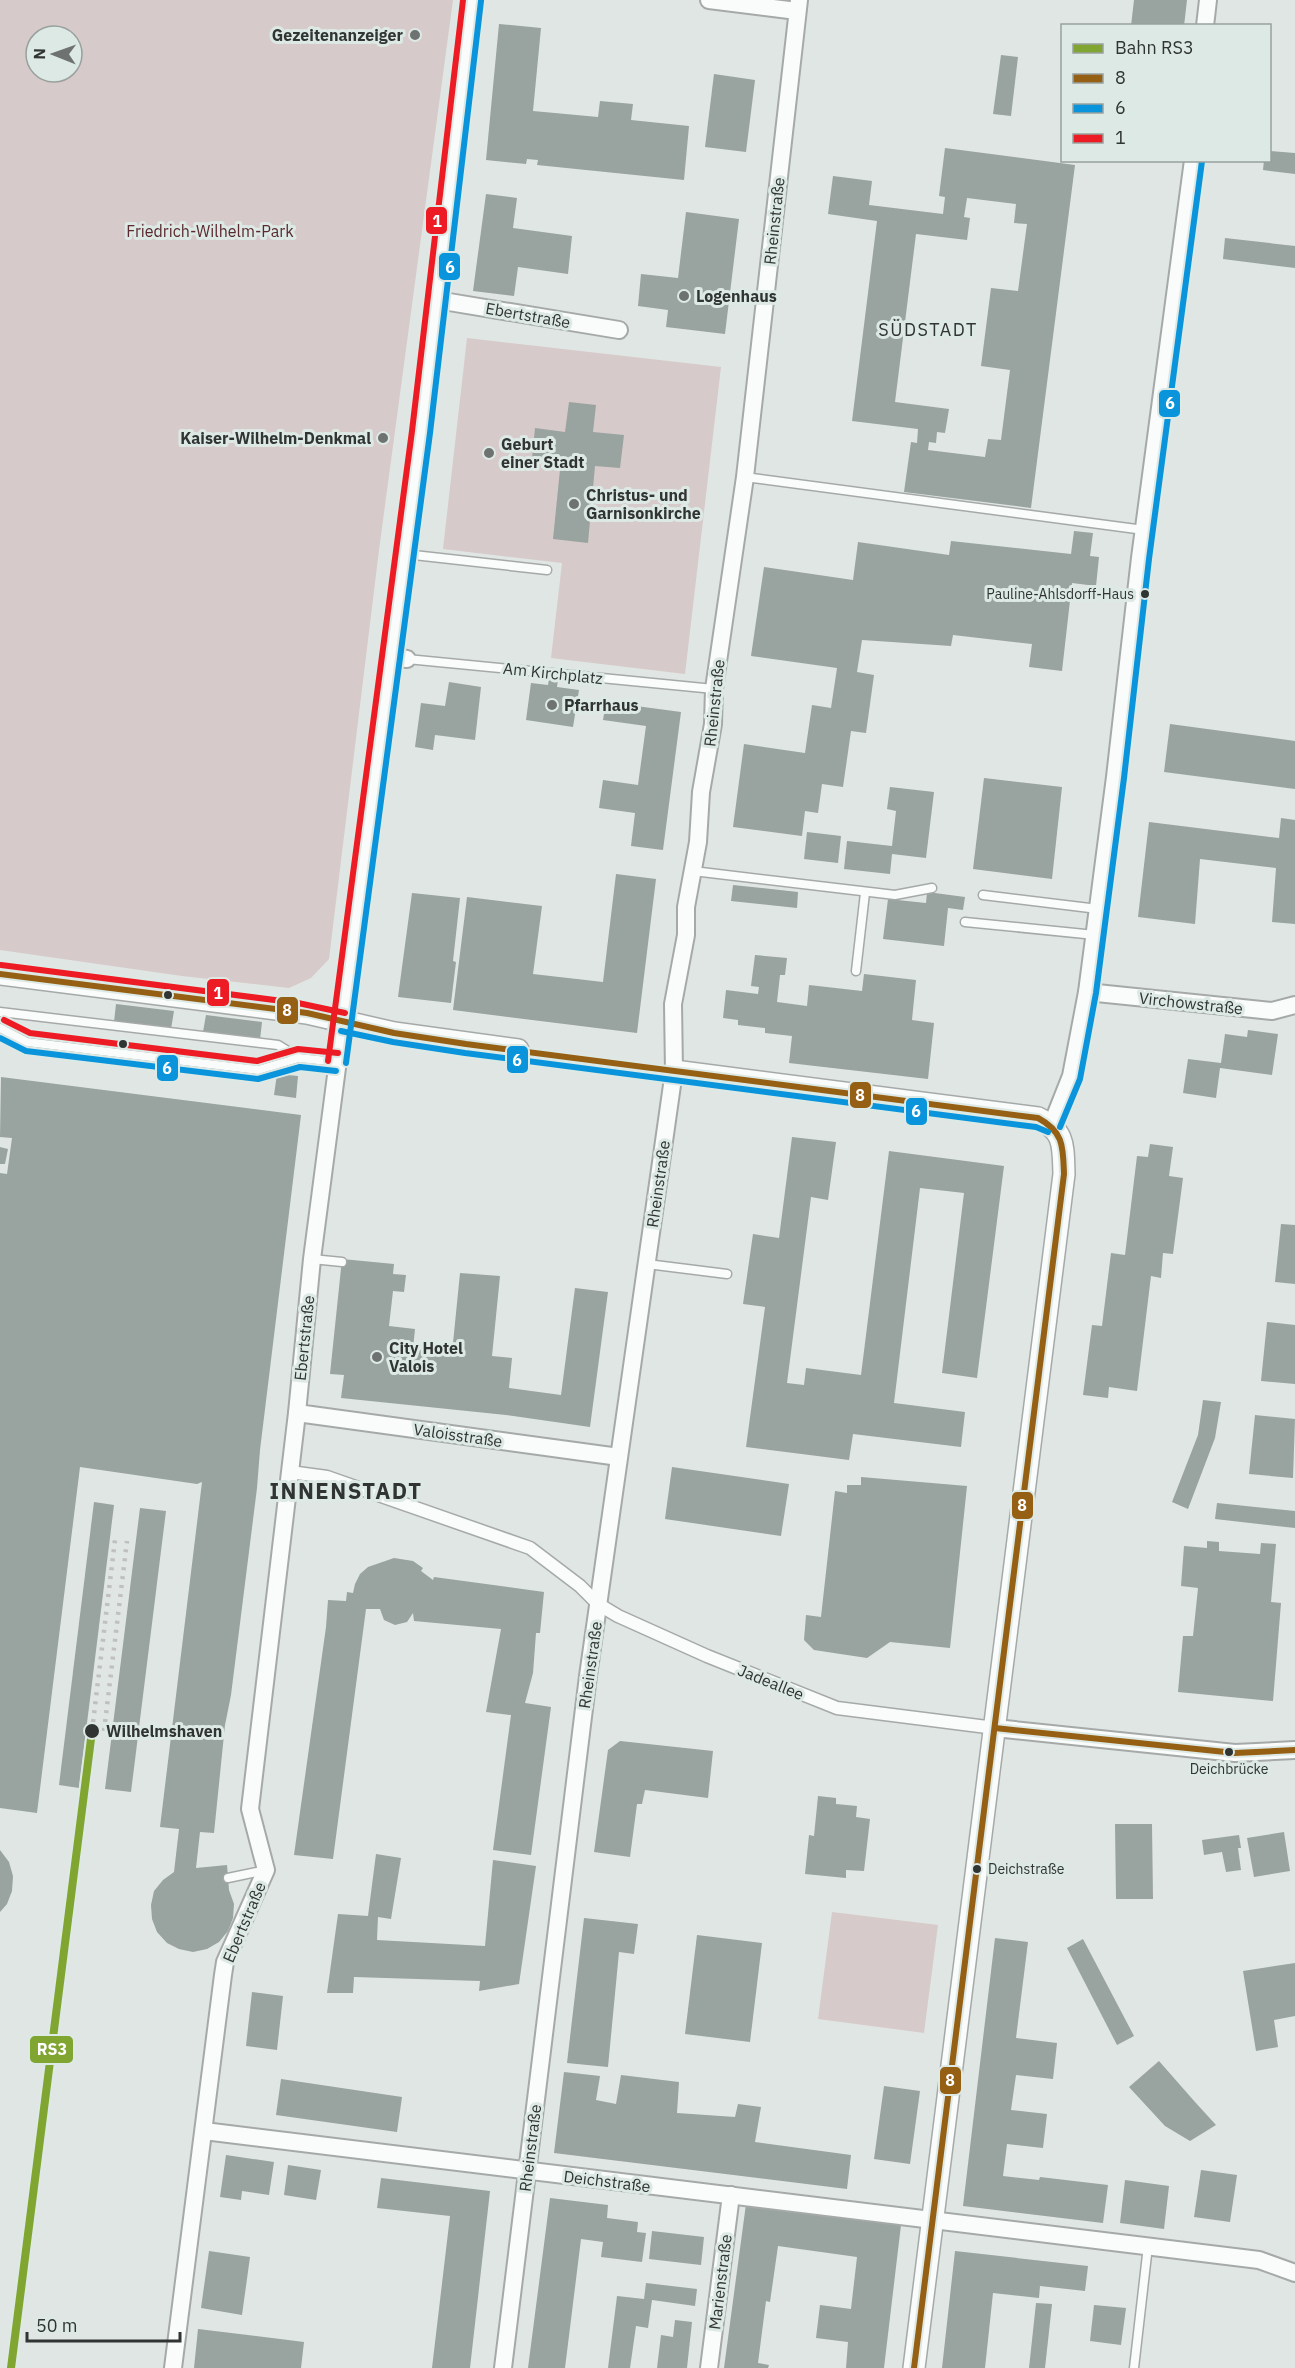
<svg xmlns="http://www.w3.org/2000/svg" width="1295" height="2368" viewBox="0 0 1295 2368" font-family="'IBM Plex Sans',sans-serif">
  <rect width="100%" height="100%" fill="#e0e6e4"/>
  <g fill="#d7caca" fill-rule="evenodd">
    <path d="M0 0H453L379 550 329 959 311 978 289 988 182 976 0 950ZM36 36H72V72H36Z"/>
    <path d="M467 338 721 367 685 674 551 658 562 563 443 549Z"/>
    <path d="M832 1912 938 1925 924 2033 818 2019Z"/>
  </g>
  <g fill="#99a3a0" fill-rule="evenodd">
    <path d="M1134 0H1187L1184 26H1131Z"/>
    <path d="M499 24 541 28 533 111 598 117 600 101 633 104 631 120 689 126 684 180 537 165 538 160 527 159 526 164 486 160Z"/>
    <path d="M1001 55 1018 57 1011 116 993 114Z"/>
    <path d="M714 74 755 80 746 152 705 147Z"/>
    <path d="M945 148 1075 165 1031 508 904 492 911 442 917 443 918 429 852 421 877 221 828 214 833 176 872 181 869 205 943 214 945 197 939 196ZM967 198 1016 204 1014 223 1027 224 1018 291 991 288 981 366 1010 370 1001 440 988 439 985 457 928 450 929 442 936 443 937 432 945 433 949 409 895 402 916 234 967 240 970 218 964 217Z"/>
    <path d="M1270 151 1295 153V174L1263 170 1264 160H1270Z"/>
    <path d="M486 194 517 198 513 228 572 236 568 274 518 267 514 296 473 291Z"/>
    <path d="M686 212 739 219 725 334 666 327 668 310 638 306 641 274 678 278Z"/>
    <path d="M1225 238 1295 246V268L1223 259Z"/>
    <path d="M569 402 596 405 593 432 624 435 620 468 595 466 588 543 553 539 561 460 532 458 535 428 565 432Z"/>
    <path d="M1074 531 1093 533 1090 556 1099 557 1096 586 1072 583 1062 671 1029 667 1032 644 953 635 951 646 862 640 857 672 874 675 866 733 851 731 843 787 822 784 818 813 805 811 802 836 733 827 744 744 805 753 812 705 831 708 837 668 751 656 764 567 853 580 858 542 949 555 951 541 1071 554Z"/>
    <path d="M549 678 558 679 557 687 579 690 573 727 526 720 531 683 548 685Z"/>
    <path d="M449 682 481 687 475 740 435 735 433 750 415 747 421 703 445 706Z"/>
    <path d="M606 702 681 712 663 850 631 846 635 813 599 808 603 780 638 785 646 726 603 720Z"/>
    <path d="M1170 724 1295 741V789L1164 772Z"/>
    <path d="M984 778 1062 787 1052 879 973 869Z"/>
    <path d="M890 787 934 792 926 858 892 854 890 874 844 869 847 841 892 846 896 811 887 809Z"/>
    <path d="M1281 818 1295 820V924L1272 922 1276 868 1200 859 1195 924 1138 917 1149 822 1279 838Z"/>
    <path d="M807 832 841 836 838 863 804 859Z"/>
    <path d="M616 874 656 879 637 1033 453 1010 467 897 542 906 533 974 603 982Z"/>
    <path d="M733 885 798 892 797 908 731 901Z"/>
    <path d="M927 892 965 897 963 910 948 908 944 946 883 939 888 899 926 903Z"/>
    <path d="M412 893 460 898 453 961 456 962 451 1003 398 997Z"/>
    <path d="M755 955 787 958 785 975H780L777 1002 807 1006 809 985 862 991 864 974 916 980 912 1020 934 1023 928 1079 789 1063 792 1036 765 1033V1028L738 1025V1020L723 1018 726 990 758 994 759 987 751 986Z"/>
    <path d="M116 1004 174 1011 171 1029 114 1022Z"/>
    <path d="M206 1015 262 1022 260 1040 203 1032Z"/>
    <path d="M1248 1030 1278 1034 1272 1075 1220 1068 1216 1098 1183 1093 1188 1059 1221 1063 1225 1034 1247 1037Z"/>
    <path d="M277 1074 298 1076 296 1098 274 1095Z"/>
    <path d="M1 1077 301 1115 260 1450 257 1488 231 1695 225 1725 214 1833 200 1832 196 1868 227 1865 229 1890 234 1904 233 1918 228 1931 219 1942 207 1949 193 1952 179 1949 167 1943 157 1932 152 1919 151 1905 154 1891 163 1880 174 1872 179 1829 160 1827 202 1482 197 1484 80 1467 37 1813 0 1808V1173L7 1174 12 1138 0 1137Z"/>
    <path d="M792 1137 836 1142 828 1200 811 1197 787 1383 804 1385 806 1368 861 1375 889 1151 1004 1166 977 1378 942 1373 964 1193 920 1188 894 1403 965 1412 961 1447 853 1434 849 1460 746 1447 765 1307 743 1304 753 1234 779 1238Z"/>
    <path d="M1150 1144 1173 1147 1169 1176 1183 1178 1173 1254 1163 1253 1161 1278 1151 1276 1137 1391 1109 1387 1108 1398 1083 1395 1092 1325 1102 1326 1111 1253 1125 1255 1137 1156 1148 1157Z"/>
    <path d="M0 1147 8 1149 5 1164H0Z"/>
    <path d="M1281 1224 1295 1225V1284L1275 1282Z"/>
    <path d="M342 1259 394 1264 393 1274 406 1275 404 1292 393 1291 389 1326 415 1329 413 1349 452 1353 460 1273 500 1276 492 1356 512 1358 509 1388 561 1395 575 1288 608 1292 590 1427 506 1415 341 1398 344 1375 330 1374Z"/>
    <path d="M1267 1322 1295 1325V1384L1261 1381Z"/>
    <path d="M1203 1400 1221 1402 1215 1438 1188 1509 1172 1502 1198 1435Z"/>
    <path d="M1255 1415 1295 1419 1293 1478 1249 1474Z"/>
    <path d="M672 1467 789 1484 781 1536 665 1519Z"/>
    <path d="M861 1477 967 1486 950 1648 890 1642 867 1658 814 1650 804 1640 806 1615 821 1617 835 1491 847 1493V1485H861Z"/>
    <path d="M94 1502 114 1505 79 1788 59 1785Z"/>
    <path d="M1217 1503 1295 1511V1528L1215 1519Z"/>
    <path d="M140 1508 166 1511 131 1792 105 1789Z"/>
    <path d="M1207 1541 1219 1542V1551L1260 1554 1261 1543 1276 1544 1271 1602 1281 1603 1273 1701 1178 1692 1183 1636H1193L1198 1588 1181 1586 1184 1546 1207 1548Z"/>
    <path d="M394 1558 413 1561 423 1568 421 1571 433 1580 434 1577 544 1592 540 1633H536L533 1673 525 1703 551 1707 531 1855 493 1850 511 1715 486 1712 501 1629 414 1621 413 1613 407 1622 395 1625 384 1620 380 1609H366L333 1859 294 1855 326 1627 328 1600 346 1601 347 1592 353 1593 355 1584 360 1574 368 1567Z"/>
    <path d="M620 1741 713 1751 708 1798 645 1790 642 1804H637L630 1857 594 1852 608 1750Z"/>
    <path d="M818 1796 836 1798V1804L857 1806 856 1817 870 1819 864 1871 846 1870V1878L805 1874 809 1835 814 1836Z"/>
    <path d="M1115 1824H1152L1153 1899H1116Z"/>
    <path d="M1284 1832 1290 1871 1254 1877 1247 1838Z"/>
    <path d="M1239 1835 1241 1848H1238L1241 1870 1226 1872 1222 1852 1204 1855 1202 1840Z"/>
    <path d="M0 1850 9 1862 13 1876 12 1891 7 1904 0 1912Z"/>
    <path d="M376 1854 401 1858 391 1919 378 1917 377 1940 485 1946 493 1860 536 1866 519 1984 479 1991 480 1981 354 1977 353 1993H327L338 1914 368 1916Z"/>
    <path d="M584 1918 638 1924 634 1954 619 1952 608 2067 567 2063Z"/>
    <path d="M697 1935 762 1943 750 2042 685 2034Z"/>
    <path d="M995 1938 1028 1942 1016 2038 1057 2043 1053 2079 1016 2075 1011 2110 1047 2114 1043 2148 1007 2144 1003 2176 1039 2180 1040 2177 1108 2185 1103 2223 963 2206Z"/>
    <path d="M1083 1939 1134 2036 1117 2045 1067 1948Z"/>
    <path d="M1295 1963V2016L1274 2020 1278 2047 1256 2051 1243 1971Z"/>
    <path d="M252 1992 283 1996 277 2050 246 2046Z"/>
    <path d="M1159 2061 1195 2102 1216 2125 1190 2141 1165 2126 1129 2087Z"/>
    <path d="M564 2072 600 2076 596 2100 616 2104 621 2075 679 2082 677 2113 735 2117 738 2104 761 2107 755 2142 851 2155 847 2189 554 2153Z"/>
    <path d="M281 2079 402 2097 397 2132 276 2115Z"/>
    <path d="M884 2086 920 2091 910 2164 874 2159Z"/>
    <path d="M226 2155 274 2162 269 2195 242 2191 241 2200 220 2197Z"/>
    <path d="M288 2165 321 2170 316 2200 284 2195Z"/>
    <path d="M1201 2170 1237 2175 1230 2222 1194 2217Z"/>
    <path d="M381 2178 490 2191 470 2368H432L450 2216 377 2208Z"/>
    <path d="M1125 2180 1169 2186 1164 2229 1120 2223Z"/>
    <path d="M550 2198 608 2205 607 2218 638 2222 637 2232 646 2233 642 2262 601 2257 603 2242 581 2239 565 2368H528Z"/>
    <path d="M746 2204 901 2225 884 2368H846L848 2342 816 2338 820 2305 851 2309 857 2257 778 2246 770 2302 766 2301 758 2363 769 2365 768 2368H724Z"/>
    <path d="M652 2231 704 2237 701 2265 649 2259Z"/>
    <path d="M209 2251 250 2257 242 2315 201 2308Z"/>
    <path d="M955 2251 1088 2266 1085 2291 1040 2286 1039 2298 993 2293 985 2368H942Z"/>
    <path d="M646 2283 697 2289 695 2306 652 2300 648 2328 636 2326 630 2368H608L617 2296 644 2299Z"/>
    <path d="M1036 2303 1052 2304 1045 2368H1029Z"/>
    <path d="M1094 2305 1126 2308 1121 2345 1090 2341Z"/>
    <path d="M675 2320 692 2322 687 2368H657L661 2335 673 2337Z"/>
    <path d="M198 2329 304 2342 301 2368H194Z"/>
  </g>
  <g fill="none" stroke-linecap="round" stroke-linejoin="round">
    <g stroke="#a5aaa8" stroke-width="11">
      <g id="service">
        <path d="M745 477 1144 530"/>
        <path d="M405 554 547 570"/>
        <path d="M407 659 714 689"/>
        <path d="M693 871 895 895 932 888"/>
        <path d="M983 895 1098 909"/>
        <path d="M965 922 1095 935"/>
        <path d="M856 971 865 893"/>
        <path d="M0 1012 278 1045 299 1058"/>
        <path d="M0 1028 27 1042 258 1070 299 1058 337 1062"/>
        <path d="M312 1259 342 1262"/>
        <path d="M647 1264 727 1274"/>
        <path d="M228 1878 266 1870"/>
        <path d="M1134 2368 1148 2246"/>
      </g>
    </g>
    <g stroke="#a5aaa8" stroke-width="15">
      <path id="pedestrian" d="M290 1472 327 1477 530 1548 580 1586 598 1604 618 1616 707 1656 837 1708 995 1728"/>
    </g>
    <g stroke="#a5aaa8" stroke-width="20">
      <g id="minor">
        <path d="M709 0 797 11"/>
        <path d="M1205 26 1208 0"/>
        <path d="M437 300 619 330"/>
        <path d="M392 657 407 659"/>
        <path d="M1087 992 1272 1011 1295 1005"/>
        <path d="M1052 1124 1071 1076 1087 992 1115 777 1140 558 1193 160"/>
        <path d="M297 1413 619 1457"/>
        <path d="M995 1728 1235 1753 1295 1750"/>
        <path d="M204 2131 1259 2260 1295 2273"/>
        <path d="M173 2368 223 1975 225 1962 266 1870 250 1809 297 1413 312 1259 343 1022"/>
        <path d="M503 2368 588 1676 674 1071 673 1004 686 935V907L698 842 701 792 713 724 714 689 745 477 799 0"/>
        <path d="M709 2368 731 2195"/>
      </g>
    </g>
    <g stroke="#a5aaa8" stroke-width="24">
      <g id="tertiary">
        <path d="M0 974 307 1013 394 1033 518 1050"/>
        <path d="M343 1022 421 432 472 0"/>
        <path d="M674 1071 1038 1118C1065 1131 1063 1145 1064 1174L914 2368"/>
      </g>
    </g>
    <use href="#service" stroke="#fafbfb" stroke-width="8"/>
    <use href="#pedestrian" stroke="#fafbfb" stroke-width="12"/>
    <use href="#minor" stroke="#fafbfb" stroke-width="16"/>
    <use href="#tertiary" stroke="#fafbfb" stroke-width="21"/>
    <g stroke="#bfc0bf" stroke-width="4.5" stroke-dasharray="3 6" stroke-linecap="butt">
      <path d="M92 1731 115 1540"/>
      <path d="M104 1731 127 1541"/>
    </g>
    <g stroke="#dde9e5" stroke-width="10">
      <g id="bus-1">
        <path d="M0 974 307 1013 394 1033 466 1044 1038 1118C1064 1132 1063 1147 1064 1174L914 2368"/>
        <path d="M995 1728 1235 1753 1295 1750"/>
      </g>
    </g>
    <g stroke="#dde9e5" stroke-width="10">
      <g id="bus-2">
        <path d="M341 1031 393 1042 465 1053 1036 1127 1048 1132"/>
        <path d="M0 1038 26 1051 258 1079 300 1067 336 1071"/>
        <path d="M346 1063 430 433 481 1"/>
        <path d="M1060 1127 1080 1079 1096 993 1124 778 1149 559 1202 161"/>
      </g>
    </g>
    <g stroke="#dde9e5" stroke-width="10">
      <g id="bus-3">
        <path d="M1 965 298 1003 345 1013"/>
        <path d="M4 1020 30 1033 257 1061 298 1049 338 1053"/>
        <path d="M328 1061 412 431 463 0"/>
      </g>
    </g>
    <use href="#bus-1" stroke="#955f14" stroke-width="6"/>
    <use href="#bus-2" stroke="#0994dc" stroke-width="6"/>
    <use href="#bus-3" stroke="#ed1c24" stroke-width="6"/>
    <g stroke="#dde9e5" stroke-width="12">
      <path id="rail-1" d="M11 2368 92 1731"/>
    </g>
    <use href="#rail-1" stroke="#80a530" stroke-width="8"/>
  </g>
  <g fill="#6e7271" stroke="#dde9e5" stroke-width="2">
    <circle cx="415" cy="35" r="6"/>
    <circle cx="684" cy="296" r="6"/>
    <circle cx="383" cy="438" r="6"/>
    <circle cx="489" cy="453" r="6"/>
    <circle cx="574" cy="504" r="6"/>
    <circle cx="552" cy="705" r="6"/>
    <circle cx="377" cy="1357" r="6"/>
  </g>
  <g fill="#303433" stroke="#dde9e5" stroke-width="2">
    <circle cx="1145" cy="594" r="5"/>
    <circle cx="168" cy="995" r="5"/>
    <circle cx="123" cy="1044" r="5"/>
    <circle cx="92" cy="1731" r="8"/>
    <circle cx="1229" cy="1752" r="5"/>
    <circle cx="977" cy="1869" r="5"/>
  </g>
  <g text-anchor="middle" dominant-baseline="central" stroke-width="6" stroke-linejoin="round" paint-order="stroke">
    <g font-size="14" fill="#303433" stroke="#dde9e5" text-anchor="end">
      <text x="1134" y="594">Pauline-Ahlsdorff-Haus</text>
      <text x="1229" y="1769" text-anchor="middle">Deichbrücke</text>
      <text x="988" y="1869" text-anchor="start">Deichstraße</text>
    </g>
    <g font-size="16" font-weight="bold" fill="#303433" stroke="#dde9e5" text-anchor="start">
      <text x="403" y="35" text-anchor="end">Gezeitenanzeiger</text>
      <text x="696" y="296">Logenhaus</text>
      <text x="371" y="438" text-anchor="end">Kaiser-Wilhelm-Denkmal</text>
      <text x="501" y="444">Geburt<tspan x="501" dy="18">einer Stadt</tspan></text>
      <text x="586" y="495">Christus- und<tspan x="586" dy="18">Garnisonkirche</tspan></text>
      <text x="564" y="705">Pfarrhaus</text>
      <text x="389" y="1348">City Hotel<tspan x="389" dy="18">Valois</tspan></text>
    </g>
    <g font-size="16" fill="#303433" stroke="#dde9e5">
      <text transform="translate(774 221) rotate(-84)">Rheinstraße</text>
      <text transform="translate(528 315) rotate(10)">Ebertstraße</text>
      <text transform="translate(553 673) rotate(6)">Am Kirchplatz</text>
      <text transform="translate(714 703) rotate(-84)">Rheinstraße</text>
      <text transform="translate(1191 1003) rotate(6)">Virchowstraße</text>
      <text transform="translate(658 1184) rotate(-82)">Rheinstraße</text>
      <text transform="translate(304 1338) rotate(-84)">Ebertstraße</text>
      <text transform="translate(458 1435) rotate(8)">Valoisstraße</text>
      <text transform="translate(590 1665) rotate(-82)">Rheinstraße</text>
      <text transform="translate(771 1682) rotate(22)">Jadeallee</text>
      <text transform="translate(244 1922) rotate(-67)">Ebertstraße</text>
      <text transform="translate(530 2148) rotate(-83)">Rheinstraße</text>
      <text transform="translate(607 2181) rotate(7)">Deichstraße</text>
      <text transform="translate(720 2282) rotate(-83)">Marienstraße</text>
    </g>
    <g font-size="16" fill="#5a282e" stroke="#dde9e5">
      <text x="210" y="231">Friedrich-Wilhelm-Park</text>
    </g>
    <g font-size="16" font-weight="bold" fill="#303433" stroke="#dde9e5" text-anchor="start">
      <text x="106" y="1731">Wilhelmshaven</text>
    </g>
    <g font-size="18" letter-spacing="1.5" fill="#303433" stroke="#dde9e5">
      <text x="928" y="329">SÜDSTADT</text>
    </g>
    <g font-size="22" font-weight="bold" letter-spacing="1.5" fill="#303433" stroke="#dde9e5">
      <text x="346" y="1490">INNENSTADT</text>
    </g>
  </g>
  <g stroke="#dde9e5" stroke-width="2">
    <rect x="425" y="206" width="23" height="29" rx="6" fill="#ed1c24"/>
    <rect x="438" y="252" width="23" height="29" rx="6" fill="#0994dc"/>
    <rect x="1158" y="389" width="23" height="29" rx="6" fill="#0994dc"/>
    <rect x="206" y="978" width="24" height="29" rx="6" fill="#ed1c24"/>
    <rect x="276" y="996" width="23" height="29" rx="6" fill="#955f14"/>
    <rect x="506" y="1045" width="23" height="29" rx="6" fill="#0994dc"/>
    <rect x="156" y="1054" width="23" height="28" rx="6" fill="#0994dc"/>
    <rect x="849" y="1081" width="23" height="28" rx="6" fill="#955f14"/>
    <rect x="905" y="1097" width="23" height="29" rx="6" fill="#0994dc"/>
    <rect x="1011" y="1491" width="23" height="29" rx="6" fill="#955f14"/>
    <rect x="29" y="2035" width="45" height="29" rx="6" fill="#80a530"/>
    <rect x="939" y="2066" width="23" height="29" rx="6" fill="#955f14"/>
  </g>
  <g font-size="16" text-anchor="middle" font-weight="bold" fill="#fff">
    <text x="437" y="227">1</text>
    <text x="450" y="273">6</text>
    <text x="1170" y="409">6</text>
    <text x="218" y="999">1</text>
    <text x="287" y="1016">8</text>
    <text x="517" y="1066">6</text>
    <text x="167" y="1074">6</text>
    <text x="860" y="1101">8</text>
    <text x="916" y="1117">6</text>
    <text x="1022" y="1511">8</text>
    <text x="52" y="2055">RS3</text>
    <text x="950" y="2086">8</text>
  </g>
  <rect x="1061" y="24" width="210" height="138" fill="#dde9e5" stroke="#98a19e" stroke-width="1.5"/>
  <rect x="1073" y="44" width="30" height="9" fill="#80a530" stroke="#98a19e" stroke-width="1.5"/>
  <text x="1115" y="54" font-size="18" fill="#303433">Bahn RS3</text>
  <rect x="1073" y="74" width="30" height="9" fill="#955f14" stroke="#98a19e" stroke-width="1.5"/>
  <text x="1115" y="84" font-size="18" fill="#303433">8</text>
  <rect x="1073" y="104" width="30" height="9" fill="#0994dc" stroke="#98a19e" stroke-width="1.5"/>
  <text x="1115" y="114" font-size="18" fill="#303433">6</text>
  <rect x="1073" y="134" width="30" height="9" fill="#ed1c24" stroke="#98a19e" stroke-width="1.5"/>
  <text x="1115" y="144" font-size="18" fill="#303433">1</text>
  <g transform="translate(54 54) rotate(271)"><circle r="28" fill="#dde9e5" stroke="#98a19e" stroke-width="1.5"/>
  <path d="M0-4.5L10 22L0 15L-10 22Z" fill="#6e7271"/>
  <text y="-9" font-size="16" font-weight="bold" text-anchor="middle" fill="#303433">N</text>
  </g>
  <path d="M27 2332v9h153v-9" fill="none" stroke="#303433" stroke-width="3"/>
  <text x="36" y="2332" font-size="18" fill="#303433" stroke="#dde9e5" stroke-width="4.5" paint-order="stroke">50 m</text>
</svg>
